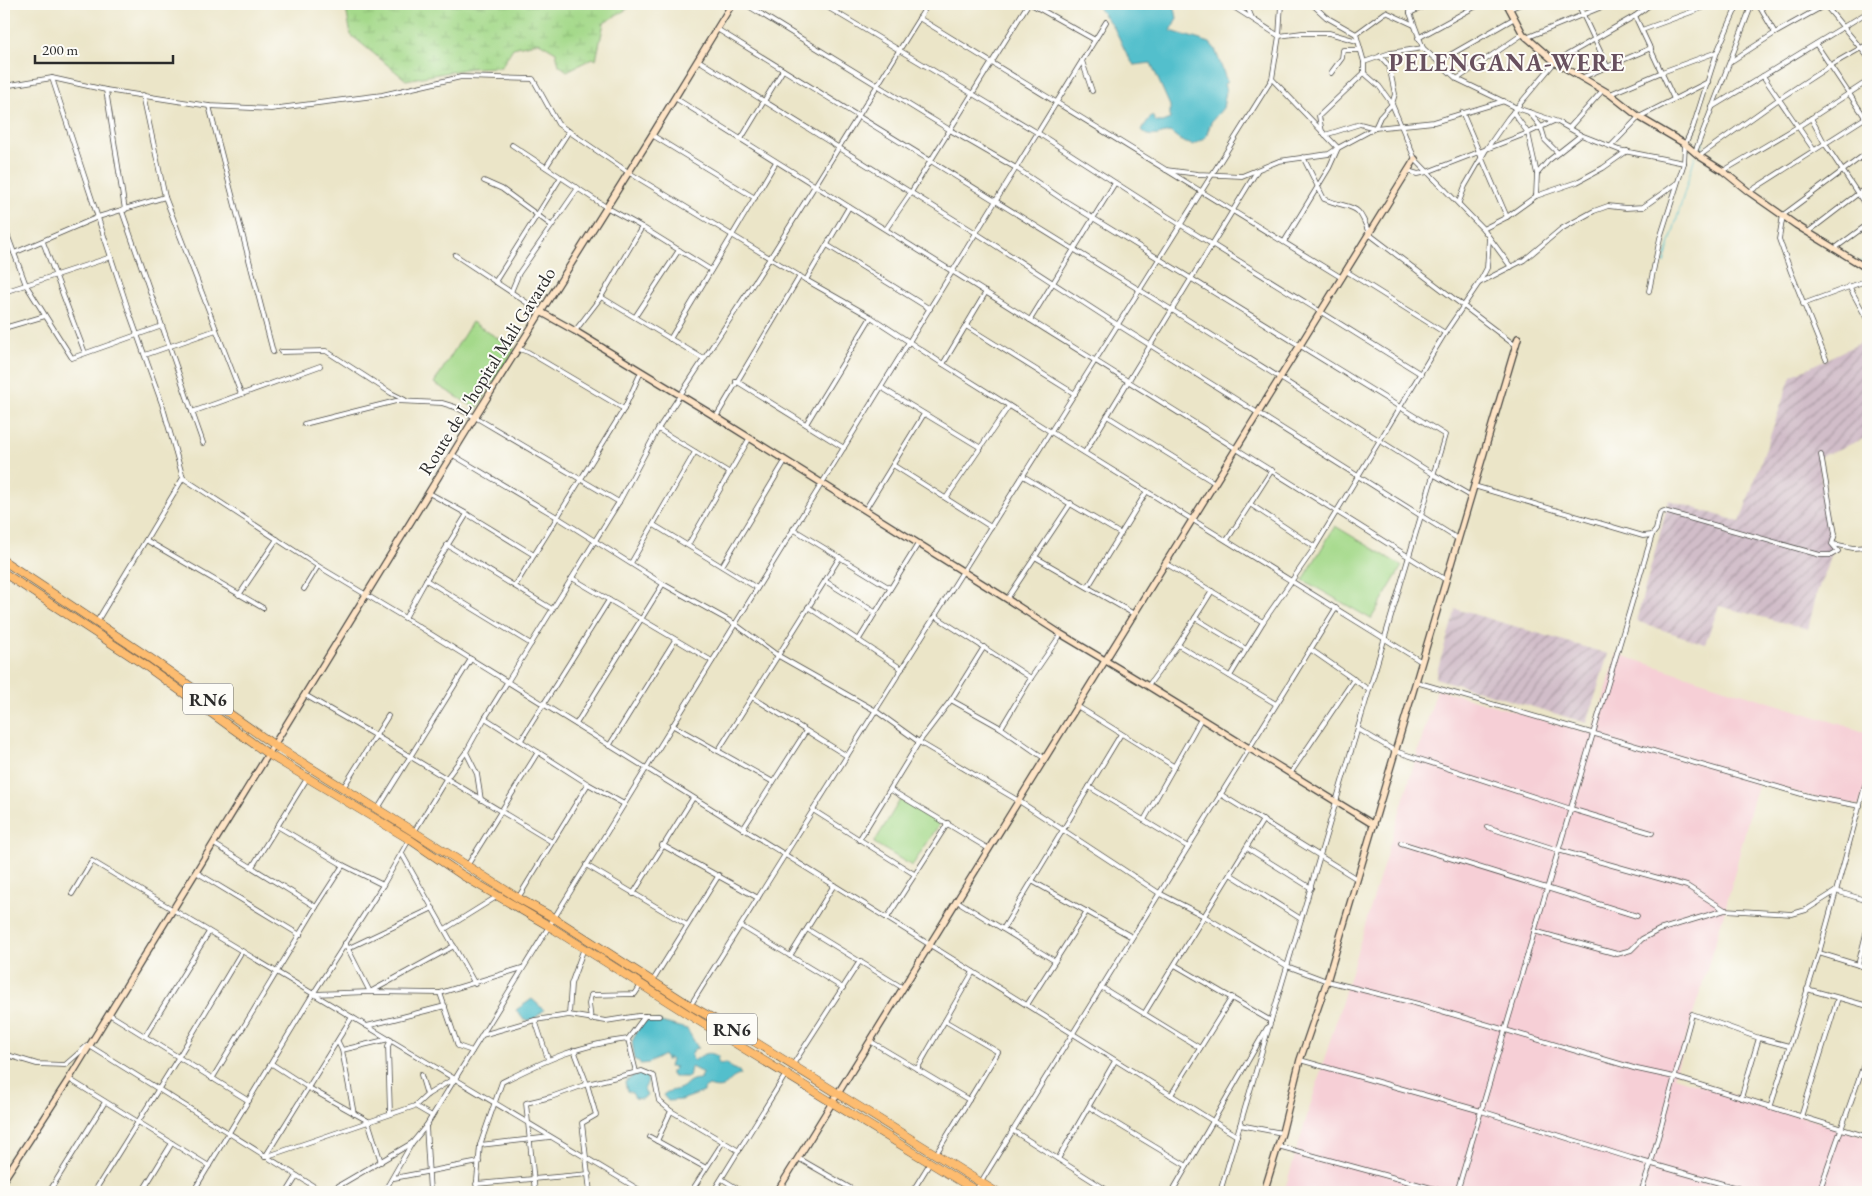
<svg xmlns="http://www.w3.org/2000/svg" width="1872" height="1196" viewBox="0 0 1872 1196" font-family="'EB Garamond',serif">
  <defs>
    <pattern id="industrial-furrows" width="10" height="10" patternUnits="userSpaceOnUse" patternTransform="scale(1.25)"><rect width="10" height="10" fill="#d1bdc9"/><path d="M-1 1l2-2M0 10L10 0M9 11l2-2" fill="none" stroke="#aa9aa3"/></pattern>
    <pattern id="wetland-marsh" width="20" height="14" patternUnits="userSpaceOnUse" patternTransform="scale(1.25)"><rect width="20" height="14" fill="#a4d98a"/><path d="M1 5h8M5 5V1M11 12h8M15 12V8" fill="none" stroke="#8dba77"/></pattern>
  </defs>
  <rect width="100%" height="100%" fill="#fdfcf7"/>
  <filter id="ink" filterUnits="userSpaceOnUse"><feTurbulence type="fractalNoise" baseFrequency=".02" numOctaves="2"/><feDisplacementMap in="SourceGraphic" scale="10" xChannelSelector="R" yChannelSelector="G"/><feConvolveMatrix kernelMatrix="1 2 1 2 8 2 1 2 1" color-interpolation-filters="sRGB"/></filter>
  <filter id="wash" filterUnits="userSpaceOnUse"><feTurbulence type="fractalNoise" baseFrequency=".0096" numOctaves="4" result="noise"/><feDisplacementMap in="SourceGraphic" scale="20" xChannelSelector="R" yChannelSelector="G"/><feGaussianBlur stdDeviation="1.12" result="paint"/><feColorMatrix in="noise" values="0 0 0 0 0 0 0 0 0 0 0 0 0 0 0 0 0 1.4 0 .05"/><feComposite in="paint" operator="in"/></filter>
  <g filter="url(#wash)">
    <rect width="100%" height="100%" fill="#ebe5c8"/>
    <path fill="#f6cfd6" d="M1617 654 1868 733V775L1860 806 1812 797 1758 781 1725 910 1674 1077 1868 1137V1192H1284L1437 689 1593 734Z"/>
    <g fill="url(#industrial-furrows)">
      <path d="M1868 339V437L1819 457 1824 503 1833 550 1817 592 1808 629 1719 606 1705 644 1636 621 1669 500 1740 522 1791 376Z"/>
      <path d="M1456 609 1608 654 1587 723 1435 678Z"/>
    </g>
    <path fill="url(#wetland-marsh)" stroke="#68825a" d="M345 4H635L604 23 596 60 593 58 567 71 559 65 556 52 539 42 513 48 501 67 471 68 406 80 351 35Z"/>
    <g fill="#a4d98a" stroke="#68825a">
      <path d="M472 322 515 349 477 409 434 383Z"/>
      <path d="M1335 526 1402 566 1371 619 1303 580Z"/>
      <path d="M900 800 940 823 912 866 874 843Z"/>
    </g>
    <g fill="#52bfcc" stroke="#3e757c">
      <path d="M1096 4H1174L1177 18 1171 31 1210 43 1215 49 1227 82 1224 84 1226 91 1223 108 1211 122 1206 137 1193 145 1183 142 1170 132C1159 134 1149 140 1141 130L1152 115 1156 122H1162L1170 119V106L1151 63 1134 65C1125 54 1122 42 1115 30 1109 20 1101 13 1096 4Z"/>
      <path d="M532 999 544 1010 533 1020H524L516 1010Z"/>
      <path d="M657 1021 687 1029 698 1048 694 1049 691 1056 694 1061C703 1054 708 1050 719 1057L717 1059 719 1064 727 1063 731 1068 739 1071 741 1075C726 1077 729 1093 709 1086L704 1089V1092L681 1100 668 1101 663 1095C669 1090 672 1091 679 1089 689 1085 686 1079 701 1079L700 1077 703 1073 691 1067 689 1077H674L671 1075V1071L674 1070V1068L676 1067H669L671 1060 667 1057 668 1060H666L664 1055 649 1063 641 1064 635 1060 632 1042C635 1035 638 1028 642 1022Z"/>
      <path d="M640 1073 646 1076 648 1082 644 1089 647 1096 642 1099 635 1098 632 1093 627 1091 625 1082 635 1075 636 1077Z"/>
    </g>
    <g fill="none" stroke-linecap="round" stroke-linejoin="round">
      <g stroke="#52bfcc" stroke-width="1">
        <path d="M1702 149 1706 128"/>
        <path d="M1860 261 1868 265"/>
        <path d="M1664 263 1695 156"/>
      </g>
    </g>
  </g>
  <g filter="url(#ink)">
    <g fill="none" stroke-linecap="round" stroke-linejoin="round">
      <g stroke="#484743" stroke-width="5.5">
        <g id="street">
          <path d="M745 4 950 130 1016 168 1062 199 1445 435 1220 1192"/>
          <path d="M822 4 1038 133 1181 225 1421 374"/>
          <path d="M1031 4 1095 40"/>
          <path d="M1229 4 1279 36 1302 33H1329L1357 41"/>
          <path d="M1246 4 1252 18"/>
          <path d="M1312 4 1326 17 1356 34 1364 62V73L1379 86 1392 104 1415 159 1483 229 1511 267"/>
          <path d="M1410 4V13L1423 48 1457 79 1517 108 1558 122 1581 135 1619 150 1684 163"/>
          <path d="M1578 4 1607 66"/>
          <path d="M1758 4 1775 33"/>
          <path d="M1825 5 1868 57"/>
          <path d="M1509 9 1521 4"/>
          <path d="M1410 13 1430 4"/>
          <path d="M1635 16 1674 99"/>
          <path d="M919 18 1342 278"/>
          <path d="M717 29 1172 310 1433 474 1471 496"/>
          <path d="M1642 30 1713 4"/>
          <path d="M1356 34 1386 12 1414 25"/>
          <path d="M1418 38 1480 4"/>
          <path d="M1526 38 1609 4"/>
          <path d="M1816 44 1868 122"/>
          <path d="M698 60 976 233 1118 325 1458 539"/>
          <path d="M1082 61 1092 91"/>
          <path d="M1364 62 1390 53 1423 48"/>
          <path d="M1438 62 1513 19"/>
          <path d="M1730 62 1775 33 1827 4"/>
          <path d="M1331 73 1342 58 1343 50H1360"/>
          <path d="M1763 76 1814 150"/>
          <path d="M52 78 129 312 162 404 183 478 96 623"/>
          <path d="M1581 78 1651 48"/>
          <path d="M1457 79 1523 34"/>
          <path d="M4 86 52 78 106 90 209 106 271 109 382 95 461 77 533 79 558 124 628 172 806 280 871 317 943 364 1051 432 1422 662"/>
          <path d="M106 90 125 210"/>
          <path d="M1610 94 1662 72 1717 52"/>
          <path d="M143 95 165 197 241 394"/>
          <path d="M675 98 1446 580"/>
          <path d="M209 106 273 352"/>
          <path d="M1712 107 1868 12"/>
          <path d="M1462 112 1507 217"/>
          <path d="M1513 112 1528 133 1537 174 1536 196"/>
          <path d="M1529 112 1541 127 1545 140 1558 153"/>
          <path d="M1811 118 1825 144 1868 209"/>
          <path d="M1569 128 1603 90"/>
          <path d="M1322 132 1319 116 1364 73"/>
          <path d="M652 135 755 198"/>
          <path d="M1325 135 1360 124 1375 128 1380 117 1392 104 1395 94 1389 66 1380 56"/>
          <path d="M741 139 783 70"/>
          <path d="M512 145 606 207 642 227 711 270"/>
          <path d="M1611 146 1639 117 1708 82"/>
          <path d="M1695 152 1752 4"/>
          <path d="M1699 156 1779 99 1831 65 1868 44"/>
          <path d="M1303 157 1324 199C1353 211 1358 200 1369 234L1516 346"/>
          <path d="M546 167 569 131"/>
          <path d="M1166 170 1198 174 1242 176 1279 161 1329 154 1338 148 1272 79"/>
          <path d="M1408 171 1418 174 1427 172 1528 133 1554 121"/>
          <path d="M1723 171 1799 126 1868 81"/>
          <path d="M1537 174 1548 161 1581 135"/>
          <path d="M484 181 502 189 551 225"/>
          <path d="M1749 192 1868 116"/>
          <path d="M1459 202 1465 186 1487 148 1508 118 1555 62 1635 16 1651 4"/>
          <path d="M122 211 203 443"/>
          <path d="M4 226 26 285 72 358 162 326"/>
          <path d="M886 229 910 194 1028 4"/>
          <path d="M1483 229 1507 217 1536 196 1577 182 1603 168 1627 151"/>
          <path d="M1808 232 1868 186"/>
          <path d="M43 242 85 353"/>
          <path d="M1284 242 1329 168 1338 148 1375 128 1434 122 1504 101"/>
          <path d="M827 245 930 309"/>
          <path d="M1834 249 1868 224"/>
          <path d="M14 253 98 217 165 197"/>
          <path d="M455 255 541 312"/>
          <path d="M1346 271 1445 333"/>
          <path d="M806 280 849 207"/>
          <path d="M495 282 561 177"/>
          <path d="M1479 283 1487 268 1489 238"/>
          <path d="M1849 286 1868 321"/>
          <path d="M1649 291 1660 238 1684 163 1685 144 1693 127 1717 52 1738 4"/>
          <path d="M4 292 111 257"/>
          <path d="M511 292 519 273 578 188"/>
          <path d="M601 297 704 359"/>
          <path d="M1803 304 1868 280"/>
          <path d="M635 317 679 250"/>
          <path d="M1030 320 1115 183"/>
          <path d="M966 326 1075 394"/>
          <path d="M4 328 45 316"/>
          <path d="M575 331 601 297 642 227"/>
          <path d="M670 339 776 162"/>
          <path d="M519 349 528 352 624 409"/>
          <path d="M281 352 326 351 391 393 405 400"/>
          <path d="M145 355 216 330"/>
          <path d="M1826 359 1791 272 1779 239 1783 215 1868 152"/>
          <path d="M943 364 986 292"/>
          <path d="M736 381 844 448"/>
          <path d="M882 388 981 448"/>
          <path d="M192 412 320 366"/>
          <path d="M1107 416 1215 483"/>
          <path d="M716 417 800 276"/>
          <path d="M304 424 396 401 442 403 455 407 475 417 619 502"/>
          <path d="M806 424 871 317"/>
          <path d="M658 429 730 473"/>
          <path d="M1085 452 1257 171"/>
          <path d="M453 455 557 517 663 584 735 624 777 655 876 711 919 742 1019 801 1159 893 1204 916 1287 966 1327 981 1418 1004 1637 1069 1674 1077 1868 1137"/>
          <path d="M893 465 991 527"/>
          <path d="M1023 476 1121 534"/>
          <path d="M183 478 318 566 405 618 1237 1136"/>
          <path d="M1474 486 1643 536 1652 535 1656 530 1660 513 1664 511 1820 555H1831L1838 551 1832 544 1835 534 1821 455"/>
          <path d="M429 493 467 514 534 555"/>
          <path d="M946 498 1009 406"/>
          <path d="M1250 504 1315 547"/>
          <path d="M865 510 924 414"/>
          <path d="M654 525 757 588"/>
          <path d="M793 529 890 588"/>
          <path d="M146 540 263 608"/>
          <path d="M1227 540 1272 470"/>
          <path d="M1833 544 1853 548 1868 547"/>
          <path d="M447 545 552 609"/>
          <path d="M688 545 749 439"/>
          <path d="M1035 557 1134 614"/>
          <path d="M631 563 695 452"/>
          <path d="M1165 563 1263 622"/>
          <path d="M722 566 785 461"/>
          <path d="M572 578 712 661"/>
          <path d="M426 580 531 644"/>
          <path d="M825 581 875 612"/>
          <path d="M515 586 624 409 641 372"/>
          <path d="M1088 587 1147 491"/>
          <path d="M304 589 318 566"/>
          <path d="M239 595 277 539"/>
          <path d="M1007 599 1071 503"/>
          <path d="M808 607 902 669"/>
          <path d="M935 616 1031 678"/>
          <path d="M405 618 426 580 467 514"/>
          <path d="M1195 618 1246 649"/>
          <path d="M858 641 918 544"/>
          <path d="M1178 645 1276 704"/>
          <path d="M1310 649 1369 690"/>
          <path d="M1230 676 1263 622 1315 547 1445 333 1479 283 1524 260 1561 229 1594 211 1608 206 1626 208 1643 207 1677 183"/>
          <path d="M1416 682 1812 797 1860 806"/>
          <path d="M1148 686 1178 645 1212 591"/>
          <path d="M305 695 376 736 552 842"/>
          <path d="M752 697 847 756"/>
          <path d="M951 700 1001 728 1044 758"/>
          <path d="M1077 706 1175 767"/>
          <path d="M485 718 588 784 624 804"/>
          <path d="M576 724 663 584"/>
          <path d="M672 725 773 782"/>
          <path d="M1001 728 1031 678 1061 634"/>
          <path d="M1358 729 1395 751 1571 809 1652 833"/>
          <path d="M521 740 609 600"/>
          <path d="M609 746 675 640"/>
          <path d="M718 751 840 557"/>
          <path d="M466 752 477 774 481 800"/>
          <path d="M1290 774 1354 679"/>
          <path d="M1089 787 1188 847"/>
          <path d="M343 788 388 716"/>
          <path d="M891 790 989 849"/>
          <path d="M1220 794 1357 879"/>
          <path d="M377 810 471 659"/>
          <path d="M813 810 914 874"/>
          <path d="M1144 820 1201 719"/>
          <path d="M277 826 343 865 383 885"/>
          <path d="M1487 827 1558 850 1687 886 1725 910"/>
          <path d="M743 829 806 731"/>
          <path d="M414 832 446 779 466 752 485 718 619 502 658 429 770 258 928 4"/>
          <path d="M859 840 919 742 951 700 984 647"/>
          <path d="M1401 843 1637 916"/>
          <path d="M214 844 316 907"/>
          <path d="M662 845 758 898"/>
          <path d="M1247 848 1311 888"/>
          <path d="M402 854 475 984"/>
          <path d="M586 865 687 925"/>
          <path d="M467 866 538 752"/>
          <path d="M252 867 308 777"/>
          <path d="M196 872 300 935"/>
          <path d="M1230 874 1301 919"/>
          <path d="M1032 881 1132 937"/>
          <path d="M72 894 92 861 643 1192"/>
          <path d="M633 894 693 798"/>
          <path d="M518 898 588 784"/>
          <path d="M957 901 1055 961"/>
          <path d="M887 918 948 823"/>
          <path d="M741 926 843 988"/>
          <path d="M445 929 498 896"/>
          <path d="M807 929 903 988"/>
          <path d="M1003 929 1121 734"/>
          <path d="M1534 931 1617 954 1631 950 1642 939 1659 930 1725 910 1792 914 1806 910 1836 891 1868 901"/>
          <path d="M345 943 370 992 454 946"/>
          <path d="M349 948 433 908"/>
          <path d="M1819 953 1868 968"/>
          <path d="M790 956 834 885"/>
          <path d="M1175 965 1271 1021 1270 1022"/>
          <path d="M1858 965 1868 926"/>
          <path d="M652 982 719 875"/>
          <path d="M1101 987 1200 1048"/>
          <path d="M1807 989 1868 1006"/>
          <path d="M440 993 458 1046 472 1051"/>
          <path d="M313 994 370 992 440 993 522 968"/>
          <path d="M1027 1005 1087 911"/>
          <path d="M690 1006 1272 79 1279 36 1281 4"/>
          <path d="M109 1014 249 1101"/>
          <path d="M1144 1014 1263 820"/>
          <path d="M569 1015 571 984 584 948"/>
          <path d="M535 1020 548 1059"/>
          <path d="M591 1020 589 1004 591 995 635 994 641 985"/>
          <path d="M367 1026 445 1006"/>
          <path d="M482 1035 535 1020 569 1015 606 1021 638 1016H659"/>
          <path d="M145 1036 209 932"/>
          <path d="M870 1041 969 1100"/>
          <path d="M338 1042 342 1050 354 1114"/>
          <path d="M342 1050 389 1039"/>
          <path d="M574 1050 587 1084 596 1115 582 1123 590 1192"/>
          <path d="M4 1054 37 1064 65 1065 88 1045 323 1192"/>
          <path d="M1300 1060 1481 1111 1631 1158 1751 1192"/>
          <path d="M272 1064 309 1088 368 1121 381 1162"/>
          <path d="M792 1066 860 961"/>
          <path d="M917 1069 973 972"/>
          <path d="M636 1072 628 1039 645 1016"/>
          <path d="M421 1075 427 1095"/>
          <path d="M69 1079 209 1166"/>
          <path d="M212 1079 316 907 343 865"/>
          <path d="M1171 1095 1232 997"/>
          <path d="M1741 1098 1759 1038"/>
          <path d="M415 1106 432 1116"/>
          <path d="M1089 1107 1187 1166"/>
          <path d="M1770 1108 1819 953 1868 775"/>
          <path d="M671 1111 739 1151"/>
          <path d="M390 1114 388 1046 391 1040"/>
          <path d="M1801 1117 1838 998"/>
          <path d="M1240 1125 1282 1133"/>
          <path d="M426 1126 430 1192"/>
          <path d="M1012 1130 1110 1192"/>
          <path d="M650 1137 706 1168"/>
          <path d="M480 1145 550 1137"/>
          <path d="M1278 1146 1446 1192"/>
          <path d="M936 1154 998 1052 945 1021"/>
          <path d="M265 1157 415 1106 427 1095 453 1079"/>
          <path d="M265 1157 352 1017"/>
          <path d="M798 1158 857 1192"/>
          <path d="M1058 1159 1115 1061"/>
          <path d="M394 1178 479 1162"/>
          <path d="M722 1179 743 1192"/>
          <path d="M476 1184 589 1174"/>
          <path d="M976 1190 1336 608"/>
          <path d="M49 1192 105 1102"/>
          <path d="M94 1192 178 1058 242 951"/>
          <path d="M142 1192 172 1143"/>
          <path d="M193 1192 313 994 383 885 410 838"/>
          <path d="M287 1192 297 1176"/>
          <path d="M328 1192 412 1143"/>
          <path d="M384 1192 412 1143 426 1126 1106 22"/>
          <path d="M476 1192 480 1145 502 1082C546 1060 578 1045 628 1039"/>
          <path d="M535 1192 526 1103 551 1097 587 1084 642 1071 654 1076 659 1101 671 1111 657 1141"/>
          <path d="M691 1192 723 1142"/>
          <path d="M713 1192 786 1074"/>
          <path d="M912 1192 930 1163"/>
          <path d="M1172 1192 1267 1028"/>
          <path d="M1457 1192 1652 535"/>
          <path d="M1641 1192 1651 1163 1692 1014 1759 1038 1789 1046"/>
          <path d="M1819 1192 1868 1053"/>
        </g>
      </g>
      <g stroke="#484743" stroke-width="8">
        <g id="secondary">
          <path d="M1507 4 1523 34 1555 62 1610 94 1639 117 1685 144 1699 156 1723 171 1749 192 1796 225 1868 269"/>
          <path d="M541 312 575 331 716 417 1007 599 1061 634 1148 686 1374 825"/>
          <path d="M4 1179 69 1079 475 417 652 135 732 4"/>
          <path d="M4 1191 6 1192"/>
          <path d="M777 1192 1415 159"/>
          <path d="M1264 1192 1282 1133 1300 1060 1327 981 1518 338"/>
        </g>
      </g>
      <g stroke="#484743" stroke-width="9">
        <g id="highway">
          <path d="M4 561 150 658 274 745 414 832 518 898 554 918 691 1006 755 1042 996 1192"/>
          <path d="M4 573 146 666 268 754 409 839 462 875 549 926 686 1013 978 1192"/>
        </g>
      </g>
      <use href="#street" stroke="#fff" stroke-width="4"/>
      <use href="#secondary" stroke="#fee4c6" stroke-width="5.5"/>
      <use href="#highway" stroke="#fdbc70" stroke-width="8"/>
    </g>
  </g>
  <g text-anchor="middle" dominant-baseline="central" stroke-width="4" stroke-linejoin="round" paint-order="stroke">
    <g fill="#fdfcf7" stroke="#6a6a68" stroke-width="1">
      <rect x="183" y="683.5" width="50" height="31" rx="4"/>
      <rect x="707" y="1013.5" width="50" height="31" rx="4"/>
    </g>
    <g font-size="18" font-weight="bold" fill="#2b2b2b">
      <text x="208" y="699">RN6</text>
      <text x="732" y="1029">RN6</text>
    </g>
    <g font-size="19" fill="#2b2b2b" stroke="#fdfcf7">
      <text transform="translate(487 371) rotate(-58)">Route de L'hopital Mali Gavardo</text>
    </g>
    <g font-size="24" font-weight="bold" letter-spacing="1" fill="#68515f" stroke="#fdfcf7">
      <text x="1507" y="62">PELENGANA-WERE</text>
    </g>
  </g>
  <rect width="1872" height="1196" fill="none" stroke="#fdfcf7" stroke-width="20"/>
  <path d="M35 55v8h138v-8" fill="none" stroke="#2b2b2b" stroke-width="2.5"/>
  <text x="42" y="55" font-size="15" fill="#2b2b2b" stroke="#fdfcf7" stroke-width="4" paint-order="stroke">200 m</text>
</svg>
